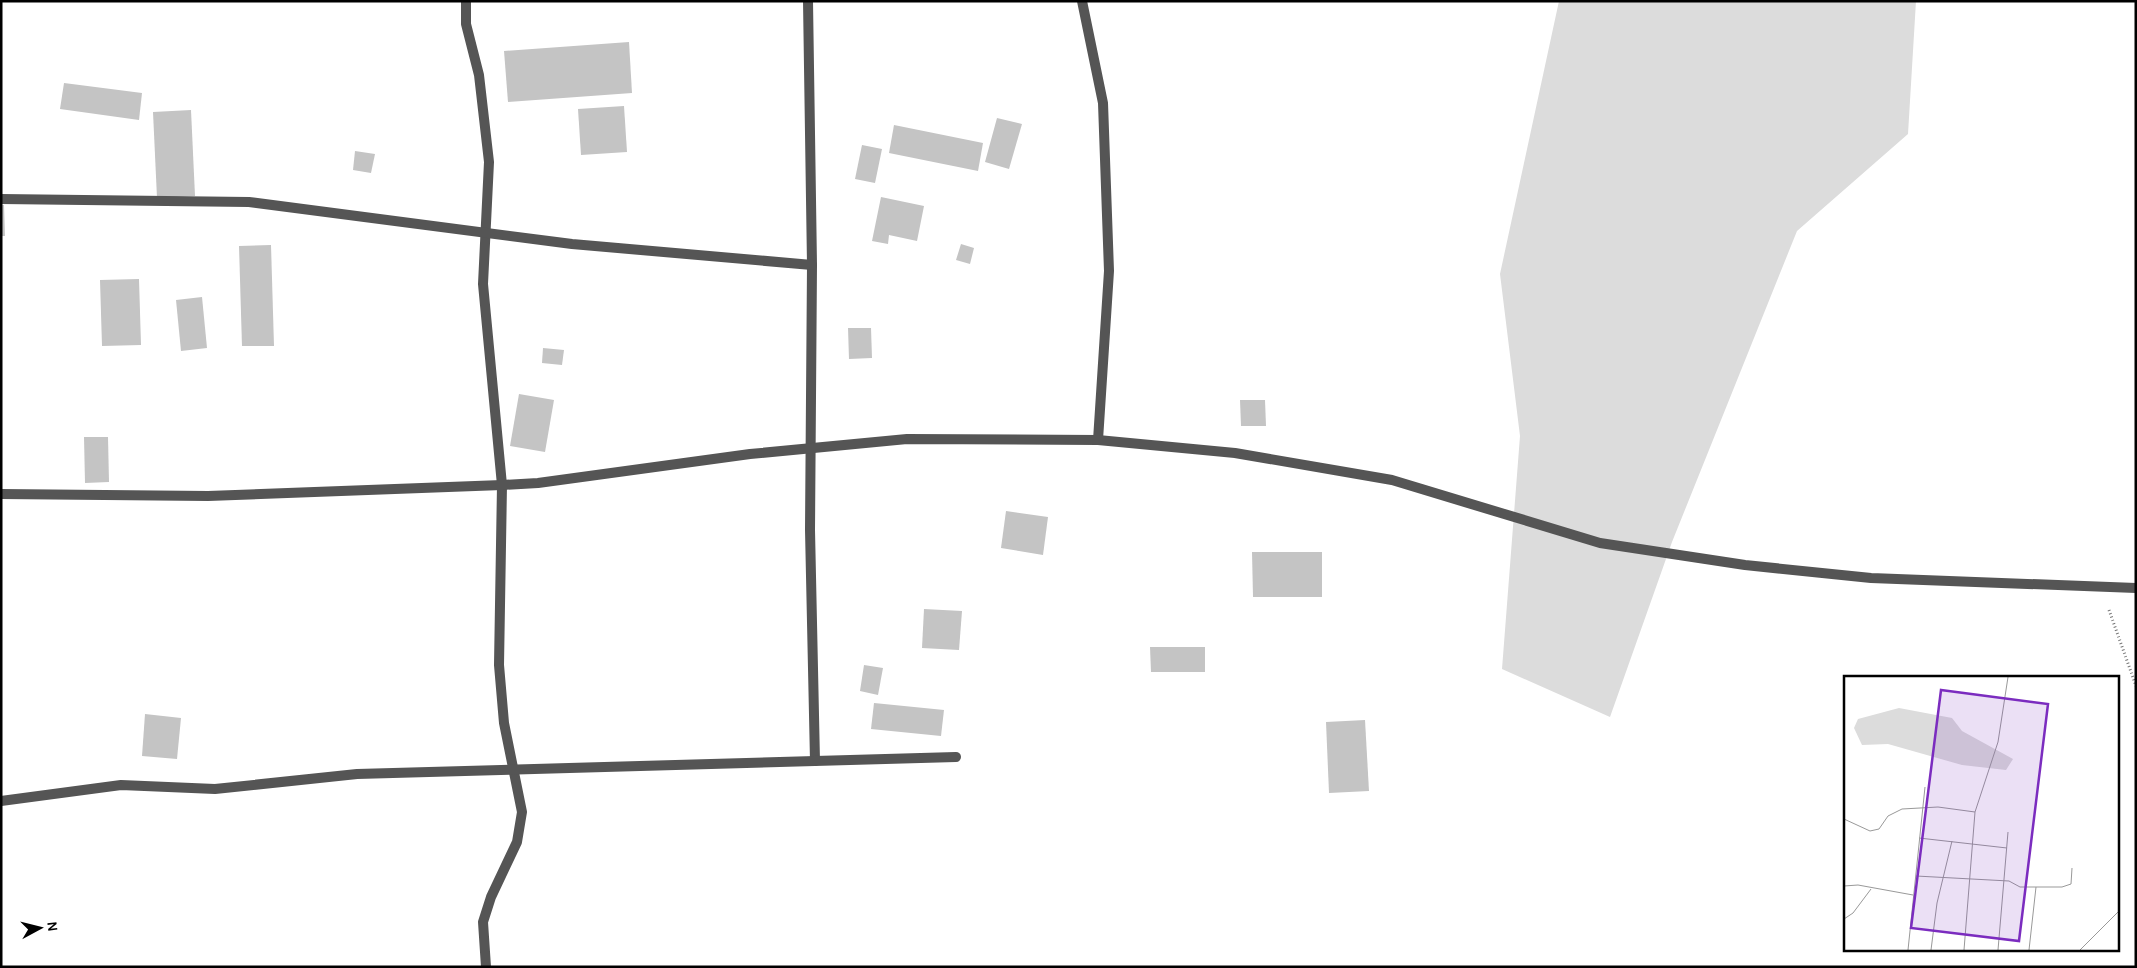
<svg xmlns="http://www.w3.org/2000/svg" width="2137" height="968" viewBox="0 0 2137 968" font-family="Karla,sans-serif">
  <rect width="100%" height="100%" fill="#fff"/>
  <path fill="#dcdcdc" d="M1559 1H1916L1908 134 1797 231 1672 542 1610 717 1502 669 1520 436 1500 274Z"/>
  <g fill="#c4c4c4">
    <path d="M629 42 632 93 508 102 504 51Z"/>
    <path d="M64 83 142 93 139 120 60 109Z"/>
    <path d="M624 106 627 152 581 155 578 109Z"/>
    <path d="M191 110 195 196 157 198 153 112Z"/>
    <path d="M997 118 1022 124 1009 169 985 162Z"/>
    <path d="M894 125 983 143 978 171 889 153Z"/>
    <path d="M862 145 882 149 875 183 855 179Z"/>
    <path d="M355 151 375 154 371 173 353 170Z"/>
    <path d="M881 197 924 206 917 241 889 235 888 244 872 241Z"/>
    <path d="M1 205H4L5 236H1Z"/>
    <path d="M961 244 974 248 970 264 956 260Z"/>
    <path d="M271 245 274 346H242L239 246Z"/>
    <path d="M139 279 141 345 102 346 100 280Z"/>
    <path d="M202 297 207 348 181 351 176 300Z"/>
    <path d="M848 328H871L872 358 849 359Z"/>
    <path d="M543 348 564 350 562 365 542 363Z"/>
    <path d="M519 394 554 400 545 452 510 446Z"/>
    <path d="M1240 400H1265L1266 426H1241Z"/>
    <path d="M84 437H108L109 482 85 483Z"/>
    <path d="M1006 511 1048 517 1043 555 1001 548Z"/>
    <path d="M1252 552H1322V597H1253Z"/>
    <path d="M924 609 962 611 959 650 922 648Z"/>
    <path d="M1150 647H1205V672H1151Z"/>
    <path d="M864 665 883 668 878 695 860 691Z"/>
    <path d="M874 703 944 710 941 736 871 729Z"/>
    <path d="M145 714 181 718 177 759 142 756Z"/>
    <path d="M1365 720 1369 791 1329 793 1326 722Z"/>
  </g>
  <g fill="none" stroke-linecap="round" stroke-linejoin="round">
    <path stroke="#777" stroke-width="3" stroke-dasharray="1 2.5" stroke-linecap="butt" d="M2109 610 2136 686"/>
    <g stroke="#555" stroke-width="10">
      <path d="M466 1V24L479 75 489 162 483 284 502 485 499 665 504 723 522 812 517 842 491 897 483 922 486 967"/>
      <path d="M808 1 812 265 810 530 815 761"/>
      <path d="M1082 1 1103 103 1109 271 1098 440"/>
      <path d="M1 199 249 202 572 244 812 265"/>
      <path d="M1 494 208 496 502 485 538 483 750 454 907 439 1098 440 1235 453 1392 480 1600 543 1745 565 1871 578 2136 588"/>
      <path d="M1 801 121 785 215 789 357 774 956 757"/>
    </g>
  </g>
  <g transform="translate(1844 676)">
    <rect width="275" height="275" fill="#fff"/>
    <path d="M55 32 108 42 118 55 169 83 162 94 118 89 44 68 18 69 10 52 14 43Z" fill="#dcdcdc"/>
    <path fill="none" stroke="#999" stroke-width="1" d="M0 143 26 155 35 153 44 140 58 133 94 131 131 136M75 162 163 172M72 200 165 205 176 211H218L227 208 228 192M0 210 14 209 69 219M0 243 9 237 27 213M64 274 81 111M87 274 93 227 108 165M120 274 131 136 154 66 164 1M154 274 164 156M185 274 192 211M236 274 275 235"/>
    <path fill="#7b2cbf" fill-opacity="0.15" stroke="#7b2cbf" stroke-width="2.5" d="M97 14 204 28 175 265 67 252Z"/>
    <rect width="275" height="275" fill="none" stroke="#000" stroke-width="2.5"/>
  </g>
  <rect width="2137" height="968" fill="none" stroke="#000000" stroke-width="5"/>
  <g transform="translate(40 928) rotate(83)" stroke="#ffffff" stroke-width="4" paint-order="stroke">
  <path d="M0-4L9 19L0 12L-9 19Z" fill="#000000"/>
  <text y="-8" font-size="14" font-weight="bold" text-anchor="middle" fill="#000000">N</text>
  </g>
</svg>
